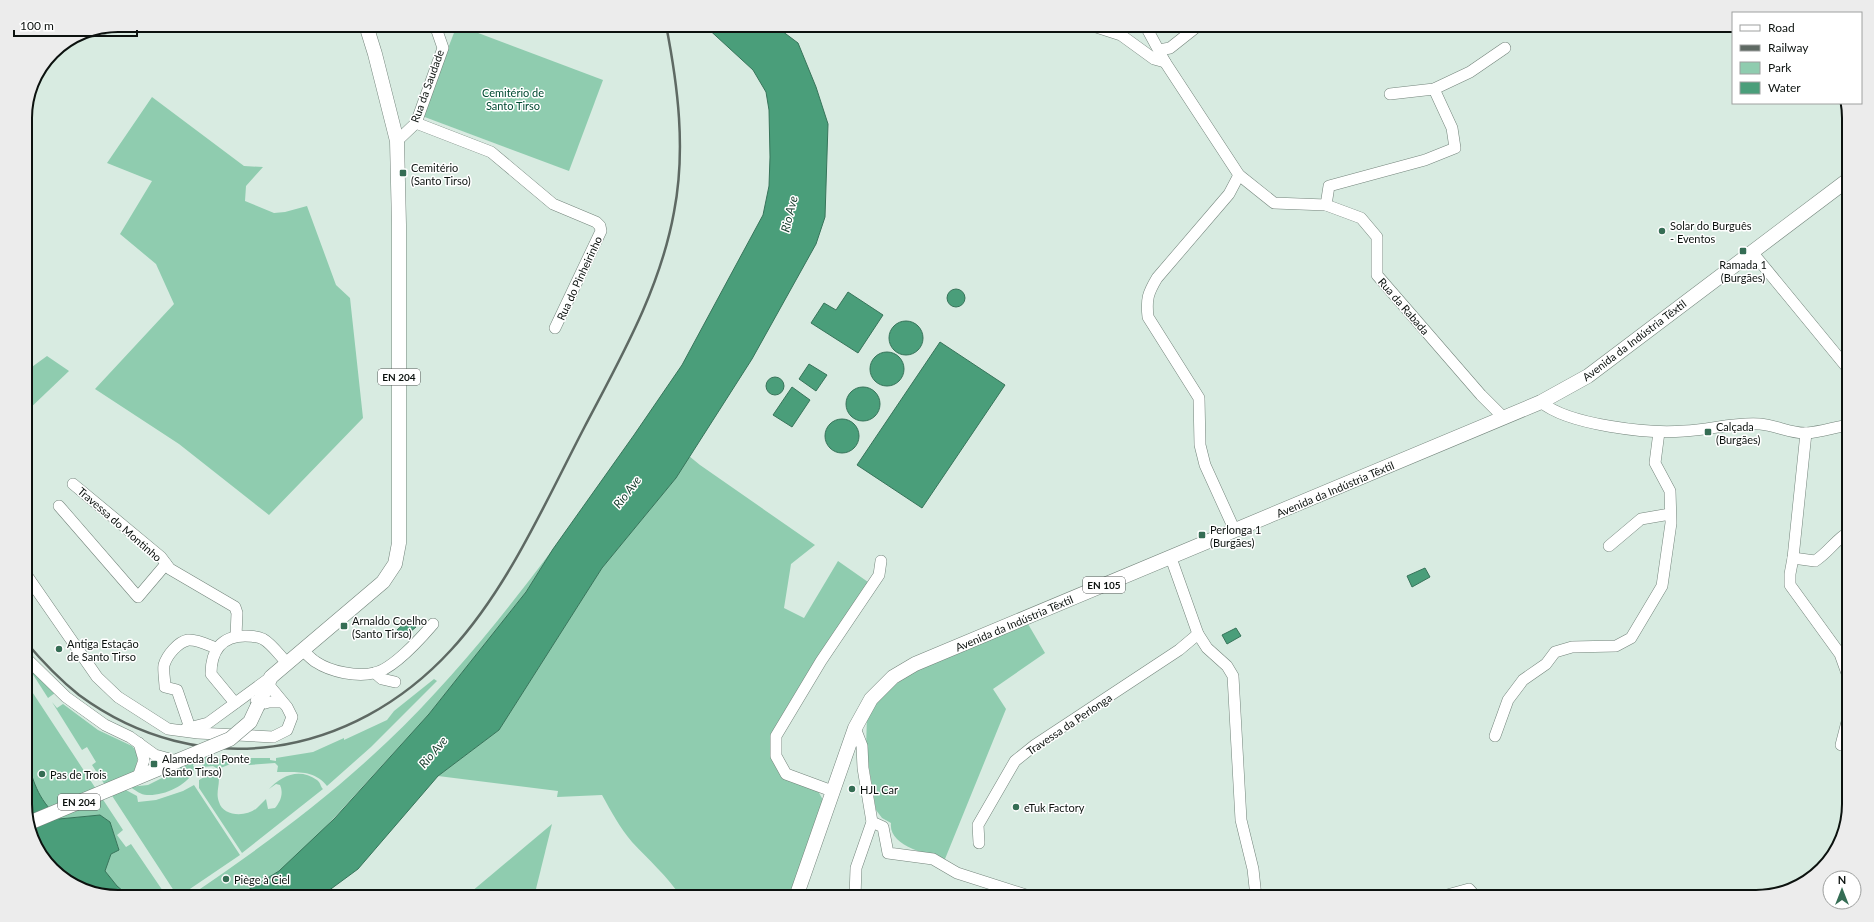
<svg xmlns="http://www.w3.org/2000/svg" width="1874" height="922" viewBox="0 0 1874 922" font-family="Lato,sans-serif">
  <rect width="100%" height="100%" fill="#d8ebe1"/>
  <g fill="#8fccaf">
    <path d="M457 25 603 80 569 171 422 116Z"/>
    <path d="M152 97 244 166 263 167 246 186 245 201 274 213 285 212 307 206 336 285 350 298 363 418 269 515 179 444 95 389 174 304 156 264 120 234 152 181 107 163Z"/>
    <path d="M47 356 69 371 25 413V372Z"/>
    <path d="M689 456 700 465 815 545 791 564 784 608 804 618 838 561 868 582 774 731 777 767 818 791 823 800 789 897H681C667 876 649 860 632 842 620 828 611 811 602 795L557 797 558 791 438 776 499 730 602 568 676 478Z"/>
    <path d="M553 549 526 592 429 714 312 842 279 871 248 890 224 897H188C258 850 326 800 387 742 449 683 502 617 553 549Z"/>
    <path d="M1028 624 1045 653 993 689 1006 709 945 859C928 854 888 846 891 823L882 818 876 810 866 749 867 716 878 701 895 685 912 672Z"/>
    <path d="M34 671 55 693 48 698 32 673Z"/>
    <path d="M434 679 437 681 371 747 327 786C315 770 297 772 277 772L278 766 275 763 249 765 244 762H245L246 758H270V760L276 761V758L313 752 344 738V740L387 720 394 711Z"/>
    <path d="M25 681 123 830 117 835 126 847 131 844 167 897H130L117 886 105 871 111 854 119 849 110 822 100 815 60 819C55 814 48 809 44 804 20 768 25 722 25 681Z"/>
    <path d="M52 702 57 708 63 704 98 730 132 746C145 759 131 776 124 789L137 796 138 802 156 800 183 791 194 785 240 855 178 897 92 765 96 762 87 747 82 750Z"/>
    <path d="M212 752 213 759 240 758V762L233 763 218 769 213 766 203 767 201 762 193 765 195 770 181 775 177 771V768Z"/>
    <path d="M174 772 180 777 194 772C185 786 164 796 147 795 141 795 135 790 130 787L148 785Z"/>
    <path d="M211 773 218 774C221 784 215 792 219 802 223 817 247 817 257 808 260 805 263 802 266 799L268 809 275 808C280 802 284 794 280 785L276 784 269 789C281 776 299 767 317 780 321 783 320 786 323 789L242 853 199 788V780Z"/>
    <path d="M552 824 534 897H465Z"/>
  </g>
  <g fill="#4a9e7a" stroke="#37745a">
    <path d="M704 25H774L798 43 816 87 828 124 825 217 816 244 752 359 676 478 602 568 499 730 438 776 358 869 320 897H224L248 890 279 871 334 819 429 714 526 592 553 549 634 435 682 365 723 289 763 215 769 186 770 157 769 110 766 92 753 70Z"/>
    <circle cx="956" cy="298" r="9"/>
    <path d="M848 292 883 315 858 353 811 323 824 303 836 310Z"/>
    <circle cx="906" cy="338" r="17"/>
    <path d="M940 342 1005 385 922 508 857 465Z"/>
    <circle cx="887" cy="369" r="17"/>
    <path d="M809 364 827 375 816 391 799 379Z"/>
    <circle cx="775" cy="386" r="9"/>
    <circle cx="863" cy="404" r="17"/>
    <path d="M792 387 810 400 792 427 773 415Z"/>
    <circle cx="842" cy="436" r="17"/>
    <path d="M1425 568 1430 577 1412 587 1407 576Z"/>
    <path d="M407 621 416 627 404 637 397 630Z"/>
    <path d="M1236 628 1241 636 1227 644 1222 635Z"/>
    <path d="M25 753C34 783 36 796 59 819L100 815 110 822 119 850 111 854 105 871 117 886 130 897H118L77 888 41 856 25 810Z"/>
  </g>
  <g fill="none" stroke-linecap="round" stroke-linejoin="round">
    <g stroke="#73847b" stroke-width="12">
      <g id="minor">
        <path d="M1090 25 1121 35 1154 59 1165 62"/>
        <path d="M1145 25 1165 62 1239 175 1274 203 1326 205 1361 218 1377 237V275L1481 395 1504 418"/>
        <path d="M82 32H90L120 25"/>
        <path d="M1159 50 1170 48 1199 25"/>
        <path d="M1390 94 1434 89 1470 72 1505 48"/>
        <path d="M416 123 491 152 553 204 596 222 600 226 601 231 555 328"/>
        <path d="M397 141 416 123 443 48 435 25"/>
        <path d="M1326 205 1329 186 1425 160 1455 148 1452 128 1434 89"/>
        <path d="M1752 252 1849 370"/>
        <path d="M1541 402C1568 425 1649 434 1684 431 1710 430 1734 422 1760 424 1775 425 1792 434 1807 433 1821 432 1835 427 1849 425"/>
        <path d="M1806 433 1793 558 1790 574V585L1840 654 1849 679"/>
        <path d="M73 484 161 557 170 569 235 607 237 613 236 636"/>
        <path d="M59 506 138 597 166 564"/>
        <path d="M1235 531 1205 465 1200 445 1199 398 1148 317C1146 299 1148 293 1157 278L1229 194 1239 175"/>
        <path d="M1609 546 1641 519 1670 514"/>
        <path d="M1171 558 1198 634 1207 648 1227 666 1233 676 1241 820 1253 869 1256 897"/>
        <path d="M1793 558 1815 561C1829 552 1836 539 1849 532"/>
        <path d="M25 573 97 677 118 697 168 729 198 733 273 737 287 730 292 717 287 707 268 684"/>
        <path d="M302 650C307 654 311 659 316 662 331 672 357 677 374 673 392 670 421 638 433 624"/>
        <path d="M25 657 66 697 105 725 130 737 155 755 177 761"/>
        <path d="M375 673 382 679 395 682"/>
        <path d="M256 701 258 705 269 702H282"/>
        <path d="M235 703 211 674C211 651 221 636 245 636 251 636 257 636 263 639 272 644 280 656 287 663"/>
        <path d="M190 728 177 690 165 687C165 681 163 671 164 665 167 655 178 642 188 640 197 639 208 645 216 648"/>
        <path d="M185 729 208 723 271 677"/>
        <path d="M1495 736 1508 700 1523 680 1546 664 1555 652 1572 647 1616 646 1631 638 1662 586 1671 523 1670 491 1655 463 1659 432"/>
        <path d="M1841 745 1849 714"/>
        <path d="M138 777 144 760 139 743"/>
        <path d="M832 791 786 774 776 756V736L821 661 879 575 881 561"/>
        <path d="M872 822 883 827 888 853 933 859 957 873 1032 897"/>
        <path d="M979 843 978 825 1015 761 1035 745 1179 650 1198 634"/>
        <path d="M855 897 856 868 872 822 863 768 862 746 855 728"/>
        <path d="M1440 897 1469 889 1476 897"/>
      </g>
    </g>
    <g stroke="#73847b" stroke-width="15">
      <g id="major">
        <path d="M258 705 271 677 383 582 395 564 399 543V225L397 141 375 54 366 25"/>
        <path d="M29 823 177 761"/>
        <path d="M796 897 855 728 871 699 893 677 915 664 1541 402 1588 376 1849 179"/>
      </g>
    </g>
    <use href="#minor" stroke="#fff" stroke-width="11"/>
    <use href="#major" stroke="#fff" stroke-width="14"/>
    <path stroke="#5e6963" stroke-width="2.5" d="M25 641C41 660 59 679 79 695 200 784 352 758 451 650 508 588 545 503 584 428 620 359 660 290 674 212 686 150 678 86 666 25"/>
    <g stroke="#73847b" stroke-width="15" stroke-linecap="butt">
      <path id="major-bridge" d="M177 761 230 739 250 722 258 705"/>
    </g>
    <use href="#major-bridge" stroke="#fff" stroke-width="14"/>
  </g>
  <g fill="#356d54" stroke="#fff" stroke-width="1.5">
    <rect x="399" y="169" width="8" height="8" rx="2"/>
    <circle cx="1662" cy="231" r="4"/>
    <rect x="1739" y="247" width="8" height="8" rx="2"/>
    <rect x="1704" y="428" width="8" height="8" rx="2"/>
    <rect x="1198" y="531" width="8" height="8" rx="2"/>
    <rect x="340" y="622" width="8" height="8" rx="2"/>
    <circle cx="59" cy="649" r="4"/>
    <rect x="150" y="760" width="8" height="8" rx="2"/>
    <circle cx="42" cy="774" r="4"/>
    <circle cx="852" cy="789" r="4"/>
    <circle cx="1016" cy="807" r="4"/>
    <circle cx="226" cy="879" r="4"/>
  </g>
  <g text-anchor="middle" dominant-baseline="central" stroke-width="3" stroke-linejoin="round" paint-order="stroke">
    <g fill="#fff" stroke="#555957" stroke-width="1">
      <rect x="378" y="369" width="42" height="16" rx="3"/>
      <rect x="1083" y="577" width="42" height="16" rx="3"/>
      <rect x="58" y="794" width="42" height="16" rx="3"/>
    </g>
    <g font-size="10" font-weight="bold" fill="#0c120f">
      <text x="399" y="377">EN 204</text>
      <text x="1104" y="585">EN 105</text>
      <text x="79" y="802">EN 204</text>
    </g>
    <g font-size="11" fill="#0c120f" stroke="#fff">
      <text transform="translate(427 86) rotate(-70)">Rua da Saudade</text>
      <text transform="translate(579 278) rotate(-65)">Rua do Pinheirinho</text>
      <text transform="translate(1404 306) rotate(49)">Rua da Rabada</text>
      <text transform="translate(1634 340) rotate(-37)">Avenida da Indústria Têxtil</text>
      <text transform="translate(1335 489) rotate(-23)">Avenida da Indústria Têxtil</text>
      <text transform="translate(120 524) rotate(41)">Travessa do Montinho</text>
      <text transform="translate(1014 623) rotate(-23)">Avenida da Indústria Têxtil</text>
      <text transform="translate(1069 724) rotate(-34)">Travessa da Perlonga</text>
    </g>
    <g font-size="11" fill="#004931" stroke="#fff">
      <text x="513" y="92">Cemitério de<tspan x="513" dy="13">Santo Tirso</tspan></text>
    </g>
    <g font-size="11" fill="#0c120f" stroke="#fff" text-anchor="start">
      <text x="411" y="167">Cemitério<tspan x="411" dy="13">(Santo Tirso)</tspan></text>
      <text x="1670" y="225">Solar do Burguês<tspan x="1670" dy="13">- Eventos</tspan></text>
      <text x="1743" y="264" text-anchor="middle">Ramada 1<tspan x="1743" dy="13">(Burgães)</tspan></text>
      <text x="1716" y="426">Calçada<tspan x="1716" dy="13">(Burgães)</tspan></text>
      <text x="1210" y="529">Perlonga 1<tspan x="1210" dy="13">(Burgães)</tspan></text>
      <text x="352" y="620">Arnaldo Coelho<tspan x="352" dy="13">(Santo Tirso)</tspan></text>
      <text x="67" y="643">Antiga Estação<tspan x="67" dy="13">de Santo Tirso</tspan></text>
      <text x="162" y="758">Alameda da Ponte<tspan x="162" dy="13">(Santo Tirso)</tspan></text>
      <text x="50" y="774">Pas de Trois</text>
      <text x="860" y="789">HJL Car</text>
      <text x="1024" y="807">eTuk Factory</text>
      <text x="234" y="879">Piège à Ciel</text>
    </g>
    <g font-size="12" font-style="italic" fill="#1b4030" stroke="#fff">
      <text transform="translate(789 214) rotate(-76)">Rio Ave</text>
      <text transform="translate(627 492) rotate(-52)">Rio Ave</text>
      <text transform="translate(433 752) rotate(-50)">Rio Ave</text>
    </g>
  </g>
  <path d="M0 0H1874V922H0ZM118 32H1756A86 86 0 0 1 1842 118V804A86 86 0 0 1 1756 890H118A86 86 0 0 1 32 804V118A86 86 0 0 1 118 32Z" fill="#ececec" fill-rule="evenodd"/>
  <path fill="none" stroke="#0c120f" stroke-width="2" d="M118 32H1756A86 86 0 0 1 1842 118V804A86 86 0 0 1 1756 890H118A86 86 0 0 1 32 804V118A86 86 0 0 1 118 32Z"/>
  <rect x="1732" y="12" width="130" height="92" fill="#ffffff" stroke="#9ea09f"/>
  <rect x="1740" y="25" width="20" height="6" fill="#ffffff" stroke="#9ea09f"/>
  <text x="1768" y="32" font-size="12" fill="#0c120f">Road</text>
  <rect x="1740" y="45" width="20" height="6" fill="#5e6963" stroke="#9ea09f"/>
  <text x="1768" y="52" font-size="12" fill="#0c120f">Railway</text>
  <rect x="1740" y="62" width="20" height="12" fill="#8fccaf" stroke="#9ea09f"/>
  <text x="1768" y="72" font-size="12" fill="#0c120f">Park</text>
  <rect x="1740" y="82" width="20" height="12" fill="#4a9e7a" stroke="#9ea09f"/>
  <text x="1768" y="92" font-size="12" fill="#0c120f">Water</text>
  <g transform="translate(1842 890)"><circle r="19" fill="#ffffff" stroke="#9ea09f"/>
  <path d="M0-3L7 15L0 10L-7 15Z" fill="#356d54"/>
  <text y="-6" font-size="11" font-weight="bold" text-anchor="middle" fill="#0c120f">N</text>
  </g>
  <path d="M14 30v6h123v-6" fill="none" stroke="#0c120f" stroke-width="2"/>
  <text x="20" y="30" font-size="12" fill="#0c120f" stroke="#ffffff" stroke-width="3" paint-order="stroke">100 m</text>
</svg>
